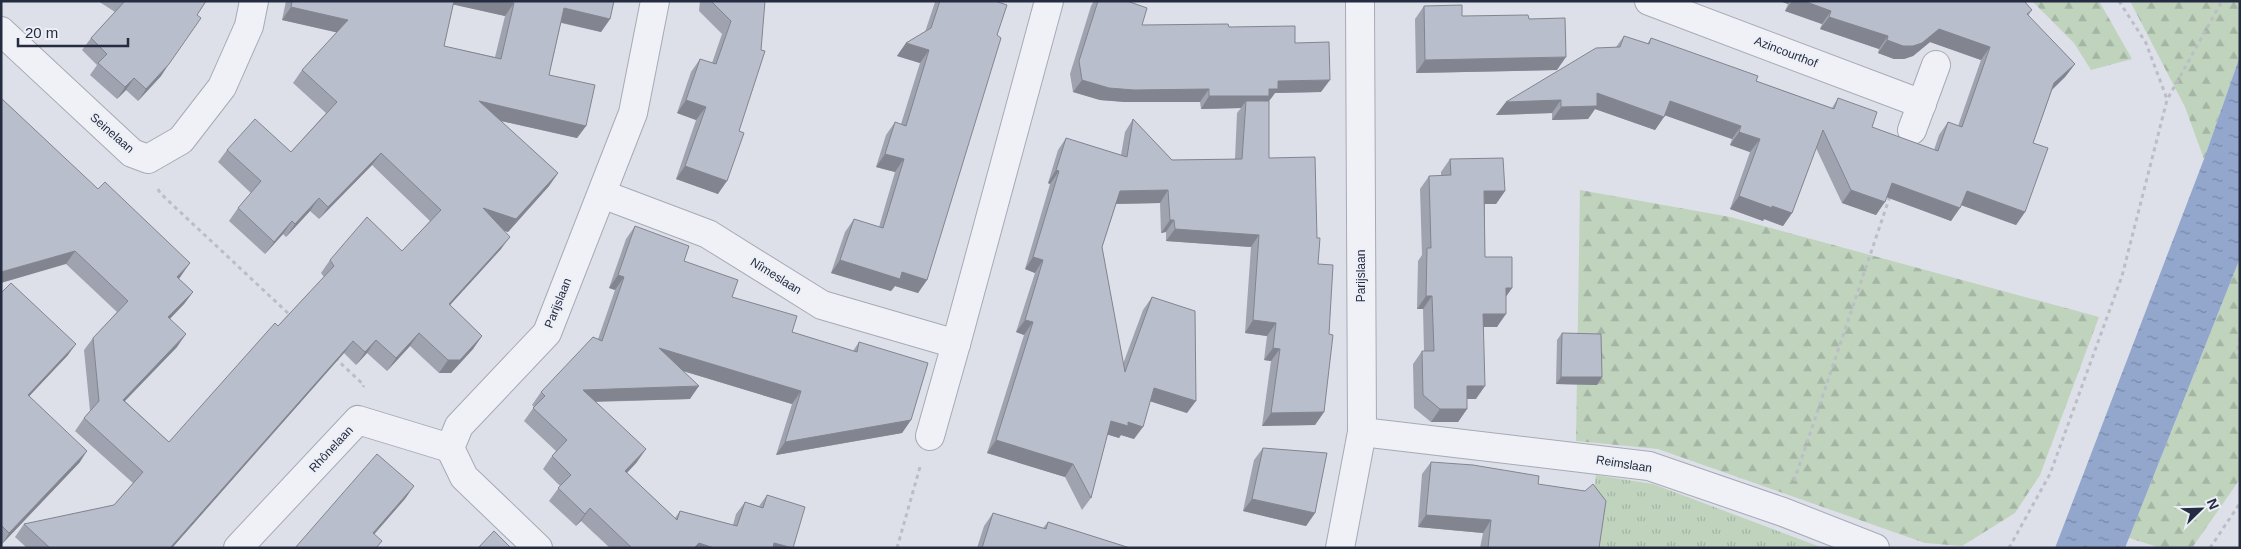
<svg xmlns="http://www.w3.org/2000/svg" width="2241" height="549" viewBox="0 0 2241 549" font-family="Arial,sans-serif">
  <defs>
    <pattern id="grass-tufts" width="24" height="20" patternUnits="userSpaceOnUse" patternTransform="scale(1.25)"><rect width="24" height="20" fill="#bfd3bd"/><path d="M3 7l-1-3M5 7V3M7 7l1-3M15 17l-1-3M17 17v-4M19 17l1-3" fill="none" stroke="#a4b5a4"/></pattern>
    <pattern id="forest-firs" width="22" height="20" patternUnits="userSpaceOnUse" patternTransform="scale(1.25)"><rect width="22" height="20" fill="#bfd3bd"/><path d="M5 1l3.5 6h-7zM16 11l3.5 6h-7z" fill="#a4b5a4"/></pattern>
    <pattern id="water-ripples" width="26" height="14" patternUnits="userSpaceOnUse" patternTransform="scale(1.25)"><rect width="26" height="14" fill="#93a7cd"/><path d="M2 4q2-2 4 0t4 0M15 11q2-2 4 0t4 0" fill="none" stroke="#7888a8"/></pattern>
  </defs>
  <rect width="100%" height="100%" fill="#dde0e8"/>
  <path fill="url(#grass-tufts)" d="M1596 475 1653 484 1823 548H1586Z"/>
  <g fill="url(#forest-firs)">
    <path d="M2032 1H2099L2132 59 2091 70 2074 43Z"/>
    <path d="M2130 1H2240V56L2204 159 2185 107Z"/>
    <path d="M1580 190 1730 217 2099 317 2040 475 2015 513 1962 546 1925 543 1658 449 1576 441Z"/>
    <path d="M2240 258V479L2192 548H2161L2129 538Z"/>
  </g>
  <path fill="url(#water-ripples)" d="M2240 56V258L2125 548H2055L2204 159Z"/>
  <g fill="none" stroke-linecap="round" stroke-linejoin="round">
    <g stroke="#a6aab6" stroke-width="30">
      <g id="street">
        <path d="M1649 1 1922 104"/>
        <path d="M1 31 132 153 148 159 181 140 222 87 249 26 254 1"/>
        <path d="M1912 130 1936 65"/>
        <path d="M602 194 708 234 822 305 956 344 930 436"/>
        <path d="M956 344 1049 1"/>
        <path d="M1362 432 1649 466 1783 512 1875 548"/>
        <path d="M238 548 358 420 450 448"/>
        <path d="M538 548 464 477 450 448 459 426 547 333 633 113 655 1"/>
        <path d="M1340 548 1362 432 1360 1"/>
      </g>
    </g>
    <g stroke="#bbbec7" stroke-width="3" stroke-dasharray="4 4" stroke-linecap="butt">
      <path d="M2119 1 2146 43 2167 99"/>
      <path d="M158 189 160 193 291 316"/>
      <path d="M2240 338 2238 346 2240 364"/>
      <path d="M335 358 364 385 363 387"/>
      <path d="M1794 481 1890 196"/>
      <path d="M897 548 920 467"/>
      <path d="M2009 548 2050 474 2122 276 2167 100 2222 1"/>
      <path d="M2210 548 2240 503"/>
    </g>
    <use href="#street" stroke="#f0f1f6" stroke-width="28"/>
  </g>
  <g fill="#9fa3af" fill-rule="evenodd">
    <path d="M98 1H206L197 15 161 76 138 101 126 90 117 99 90 75 97 65 82 50 91 38 115 12Z"/>
    <path d="M286 1H614L610 19 601 32 561 23 549 75 586 126 577 138 501 121 558 173 549 186 508 232 505 231 501 249 450 305 482 336 473 349 451 373H439L410 346 387 371 367 353 356 365 344 353 172 548H27L15 537 24 524 114 505 133 483 75 431 84 418 90 411 84 350 93 338 117 312 66 264 1 98 181 276 179 279 193 292 184 304 170 319 177 347 125 401 169 442 324 277 321 273 330 260 402 251 430 221 372 165 319 219 310 211 286 237 283 234 265 254 229 221 238 208 251 193 218 162 227 150 291 152 326 113 293 83 302 70 337 32 282 20ZM453 4 505 16 495 57 444 46Z"/>
    <path d="M700 1H765L718 194 676 179 696 120 677 113 691 72 700 59 712 63 722 34 699 11Z"/>
    <path d="M933 1H995L997 35 927 280 918 293 895 286 891 291 831 273 845 232 854 219 879 227 895 172 876 167 886 135 895 122 901 124 920 63 897 56 906 43 925 32 935 2Z"/>
    <path d="M1094 1H1127L1142 25 1229 27 1295 43 1321 92 1275 93 1269 101V158L1317 238 1324 412 1315 425 1262 426 1271 361 1264 360 1267 336 1245 333 1251 247 1166 241V232L1161 233 1160 203 1116 204 1102 247 1123 364 1143 310 1152 297 1187 413 1150 401 1134 439 1121 435 1119 438 1107 434 1091 498 1082 510 1065 477 987 453 1024 335 1016 332 1035 273 1025 269 1050 184 1048 183 1058 150 1066 138 1121 155 1125 132 1133 119 1172 160 1235 159 1237 113 1241 108 1201 109 1200 102H1125L1100 100 1073 92 1070 74 1091 6Z"/>
    <path d="M1780 1H2024L2032 10 2028 16 2075 64 2065 77 2052 90 2033 143 2025 212 2016 225 1961 205 1951 221 1887 197 1876 215 1842 203 1816 148 1792 213 1783 226 1764 219 1763 221 1730 209 1750 152 1730 145 1732 139 1665 115 1655 130 1595 109 1588 119 1552 120V113L1496 115 1506 102 1616 47 1624 36 1647 44 1651 38 1756 81 1832 108 1838 98 1872 127 1934 150 1939 135 1948 122 1958 126 1981 60 1930 42 1913 56 1904 59H1894L1878 53 1879 49 1820 29 1822 24 1785 11 1788 4Z"/>
    <path d="M1424 6 1462 16 1529 19 1557 70 1416 73 1415 19Z"/>
    <path d="M1450 159 1505 191 1496 204H1485V257L1512 288 1506 296 1497 327H1484L1476 399H1467V409L1458 422H1431L1414 408 1413 364 1422 351H1424L1423 309H1417L1418 261 1422 255 1420 189 1429 176H1441V172Z"/>
    <path d="M635 226 732 297 792 332 853 351 859 342 911 420 902 433 776 455 792 404 683 371 690 399 596 402 637 462 627 473 675 518 680 511 733 525 736 514 745 502 759 506 767 495 792 548H610L581 521 576 526 549 501 560 486 543 469 552 456 556 451 524 421 534 407 532 405 541 392 598 339 615 290 609 288 626 239Z"/>
    <path d="M1 293 68 355 29 396 80 462 2 544Z"/>
    <path d="M1562 333 1602 377 1597 385 1556 384 1557 340Z"/>
    <path d="M1263 448 1315 513 1306 526 1243 511 1254 460Z"/>
    <path d="M1431 462 1538 484 1599 548H1480L1483 533 1418 527 1422 474Z"/>
    <path d="M993 513 1043 528 1048 522 1130 548H977L984 526Z"/>
  </g>
  <g fill="#82858f">
    <path d="M447 1H504L514 3 505 16 446 3Z"/>
    <path d="M1780 1H1789L1788 4Z"/>
    <path d="M1792 1H1804L1831 11 1822 24 1785 11Z"/>
    <path d="M291 7 348 20 339 33 282 20Z"/>
    <path d="M564 8 610 19 601 32 555 21Z"/>
    <path d="M1829 17 1888 36 1879 49 1820 29Z"/>
    <path d="M1939 29 1990 47 1981 60 1930 42 1913 56 1904 59H1894L1878 53 1887 40Z"/>
    <path d="M906 43 929 50 920 63 897 56Z"/>
    <path d="M1566 57 1557 70 1416 73 1425 60Z"/>
    <path d="M169 64 161 76 138 101 146 89Z"/>
    <path d="M2075 64 2065 77 2045 96 2054 83Z"/>
    <path d="M134 78 126 90 117 99 125 87Z"/>
    <path d="M1082 80 1209 89 1200 102H1125L1100 100 1073 92Z"/>
    <path d="M1330 80 1321 92 1275 93 1269 101H1246L1241 108 1201 109 1209 96 1269 89 1278 81Z"/>
    <path d="M1597 93 1664 117 1655 130 1595 109 1588 119 1552 120 1561 107Z"/>
    <path d="M686 100 706 107 696 120 677 113Z"/>
    <path d="M1561 100 1552 113 1496 115 1506 102Z"/>
    <path d="M479 101 586 126 577 138 470 114Z"/>
    <path d="M1670 101 1741 126 1732 139 1661 114Z"/>
    <path d="M1739 132 1760 139 1750 152 1730 145Z"/>
    <path d="M381 153 372 165 319 219 328 207Z"/>
    <path d="M885 154 904 159 895 172 876 167Z"/>
    <path d="M685 166 727 181 718 194 676 179Z"/>
    <path d="M1056 170 1059 171 1050 184 1048 183Z"/>
    <path d="M558 173 549 186 508 232 474 221 483 208Z"/>
    <path d="M1892 183 1960 208 1951 221 1883 196Z"/>
    <path d="M1168 190 1160 203 1112 204 1120 191Z"/>
    <path d="M1851 190 1885 202 1876 215 1842 203Z"/>
    <path d="M1484 191H1505L1496 204H1475Z"/>
    <path d="M1967 191 2025 212 2016 225 1958 204Z"/>
    <path d="M1739 196 1772 206 1792 213 1783 226 1764 219 1763 221 1730 209Z"/>
    <path d="M319 198 310 211 286 237 295 224Z"/>
    <path d="M1170 220H1174L1166 232 1161 233Z"/>
    <path d="M292 221 283 234 265 254 274 242Z"/>
    <path d="M1175 229 1259 235 1251 247 1166 241Z"/>
    <path d="M510 237 501 249 440 316 449 304Z"/>
    <path d="M75 251 66 264 1 283V272Z"/>
    <path d="M1033 257 1043 260 1035 273 1025 269Z"/>
    <path d="M840 260 902 272 927 280 918 293 895 286 891 291 831 273Z"/>
    <path d="M190 263 181 276 168 290 177 277Z"/>
    <path d="M618 275 624 277 615 290 609 288Z"/>
    <path d="M1506 288H1512L1503 301Z"/>
    <path d="M193 292 184 304 159 330 168 317Z"/>
    <path d="M1426 296H1432L1423 309H1417Z"/>
    <path d="M1483 314H1506L1497 327H1474Z"/>
    <path d="M1025 320 1033 322 1024 335 1016 332Z"/>
    <path d="M1253 320 1276 323 1267 336 1245 333Z"/>
    <path d="M419 333 410 346 387 371 396 358Z"/>
    <path d="M186 334 177 347 114 412 123 400Z"/>
    <path d="M482 336 473 349 451 373H439L448 360Z"/>
    <path d="M376 340 367 353 356 365 365 352Z"/>
    <path d="M353 341 344 353 172 548H170Z"/>
    <path d="M76 344 68 355 20 406 28 395Z"/>
    <path d="M659 348 801 391 792 404 650 361Z"/>
    <path d="M1273 348 1280 349 1271 361 1264 360Z"/>
    <path d="M1561 377H1602L1597 385 1556 384Z"/>
    <path d="M699 386 690 399 574 402 583 390Z"/>
    <path d="M1467 386H1485L1476 399H1458Z"/>
    <path d="M1154 388 1196 401 1187 413 1146 400Z"/>
    <path d="M1440 409H1467L1458 422H1431Z"/>
    <path d="M1324 412 1315 425 1262 426 1271 413Z"/>
    <path d="M911 420 902 433 776 455 785 442Z"/>
    <path d="M1111 421 1128 422 1143 427 1134 439 1121 435 1119 438 1102 433Z"/>
    <path d="M996 440 1073 464 1065 477 987 453Z"/>
    <path d="M646 449 637 462 616 484 625 471Z"/>
    <path d="M87 451 80 462 2 544 9 533Z"/>
    <path d="M414 486 405 499 364 546 373 533Z"/>
    <path d="M1252 499 1315 513 1306 526 1243 511Z"/>
    <path d="M590 508 581 521 576 526 585 514Z"/>
    <path d="M1426 515 1491 520 1483 533 1418 527Z"/>
    <path d="M699 543 714 548H694Z"/>
    <path d="M774 543 792 548H771Z"/>
  </g>
  <g fill="#b9becc" stroke="#82858f">
    <path d="M125 1H206L197 15 201 18 169 64 146 89 134 78 125 87 98 63 107 54 91 38Z"/>
    <path d="M292 1H454L444 46 501 59 514 3 504 1H614L610 19 564 8 549 75 595 85 586 126 479 101 558 173 516 219 483 208 510 237 449 304 482 336 460 360H448L419 333 396 358 376 340 365 352 353 341 170 548H50L24 524 114 505 143 472 84 418 99 401 93 338 128 301 75 251 1 272V98L98 189 105 182 190 263 177 277 193 292 168 317 186 334 123 400 169 442 275 323 278 326 334 266 330 260 367 217 402 251 441 210 381 153 328 207 319 198 295 224 292 221 274 242 238 208 261 181 227 150 255 119 291 152 337 102 302 70 348 20 291 7Z"/>
    <path d="M711 1H765L761 50 765 51 739 131 744 133 727 181 685 166 706 107 686 100 700 59 716 64 731 21Z"/>
    <path d="M940 1H995L1007 5 997 35 1001 38 927 280 902 272 900 279 840 260 854 219 883 228 904 159 885 154 895 122 906 126 929 50 906 43 931 28Z"/>
    <path d="M1098 1H1127L1147 8 1142 25 1228 24 1229 27 1295 26V43L1329 42 1330 80 1278 81V89H1269V96H1209V89L1134 90 1109 88 1082 80 1079 61Z"/>
    <path d="M1804 1H2024L2032 10 2027 14 2075 64 2054 83 2033 143 2048 148 2025 212 1967 191 1960 208 1892 183 1885 202 1851 190 1823 130 1792 213 1772 206V208L1739 196 1760 139 1739 132 1741 126 1670 101 1664 117 1597 93V106L1561 107V100L1506 102 1596 48 1620 47 1624 36 1649 44 1651 38 1758 76 1756 81 1834 109 1838 98 1877 112 1872 127 1938 151 1948 122 1962 127 1990 47 1939 29 1922 43 1913 46H1903L1887 40 1888 36 1829 17 1831 11Z"/>
    <path d="M1462 5V16L1528 15 1529 19 1565 18 1566 57 1425 60 1424 6Z"/>
    <path d="M1246 101H1269V158L1315 157 1317 238H1320L1318 264 1333 265 1329 334 1333 335 1324 412 1271 413 1280 349 1273 348 1276 323 1253 320 1259 235 1175 229 1174 220H1170L1168 190 1120 191 1102 247 1125 372 1152 297 1195 311 1196 401 1154 388 1143 427 1128 422V426L1111 421 1091 498 1073 464 996 440 1033 322 1025 320 1043 260 1033 257 1059 171 1056 170 1066 138 1127 157 1133 119 1172 160 1242 159Z"/>
    <path d="M1503 158 1505 191H1484L1485 257H1512V288H1506V314H1483L1485 386H1467V409H1440L1423 395 1422 351H1434L1432 296H1426L1427 248H1431L1429 176 1451 175 1450 159Z"/>
    <path d="M635 226 689 246 684 261 738 280 732 297 797 316 792 332 857 352 859 342 928 363 911 420 785 442 801 391 659 348 699 386 583 390 646 449 625 471 677 520 680 511 737 526 745 502 763 508 767 495 805 507 793 548 774 543 773 548H714L699 543 694 548H632L590 508 585 514 558 488 571 475 552 456 567 440 533 408 545 396 541 392 593 337 602 341 624 277 618 275Z"/>
    <path d="M11 283 76 344 28 395 87 451 9 533 1 525V293Z"/>
    <path d="M1562 333 1601 334 1602 377H1561Z"/>
    <path d="M1263 448 1327 453 1315 513 1252 499Z"/>
    <path d="M377 454 414 486 373 533 382 541 376 548H295Z"/>
    <path d="M1431 462 1473 465 1539 476 1538 484 1585 491 1593 484 1606 501 1599 548H1488L1491 520 1426 515Z"/>
    <path d="M993 513 1046 529 1048 522 1130 548H982Z"/>
    <path d="M494 531 511 548H478Z"/>
  </g>
  <g text-anchor="middle" dominant-baseline="central" stroke-width="4.5" stroke-linejoin="round" paint-order="stroke">
    <g font-size="12" fill="#252b40" stroke="#eceff6">
      <text transform="translate(1786 52) rotate(21)">Azincourthof</text>
      <text transform="translate(112 133) rotate(41)">Seinelaan</text>
      <text transform="translate(776 276) rotate(32)">Nîmeslaan</text>
      <text transform="translate(1361 276) rotate(-90)">Parijslaan</text>
      <text transform="translate(558 303) rotate(-68)">Parijslaan</text>
      <text transform="translate(331 449) rotate(-47)">Rhônelaan</text>
      <text transform="translate(1624 464) rotate(9)">Reimslaan</text>
    </g>
  </g>
  <rect width="2241" height="549" fill="none" stroke="#252b40" stroke-width="5"/>
  <g transform="translate(2201 509) rotate(67)" stroke="#eceff6" stroke-width="4" paint-order="stroke">
  <path d="M0-4L9 19L0 12L-9 19Z" fill="#252b40"/>
  <text y="-8" font-size="14" font-weight="bold" text-anchor="middle" fill="#252b40">N</text>
  </g>
  <path d="M18 38v8h110v-8" fill="none" stroke="#252b40" stroke-width="2.5"/>
  <text x="25" y="38" font-size="15" fill="#252b40" stroke="#eceff6" stroke-width="4" paint-order="stroke">20 m</text>
</svg>
